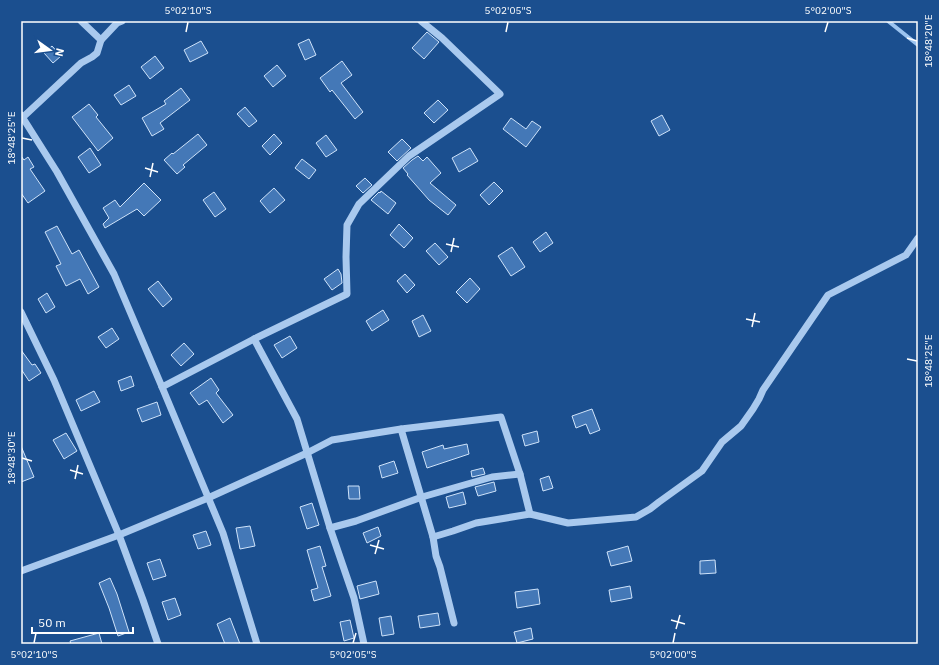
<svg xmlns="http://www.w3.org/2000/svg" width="939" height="665" viewBox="0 0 939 665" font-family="'IBM Plex Sans',sans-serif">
  <rect width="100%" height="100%" fill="#1b4f8f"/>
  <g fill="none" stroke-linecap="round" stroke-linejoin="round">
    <path stroke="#9cc4f0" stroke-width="4" d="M888 21 918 45"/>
  </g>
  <g fill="#4478b7" stroke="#cfe3fa">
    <path d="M427 32 439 42 424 59 412 48Z"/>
    <path d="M309 39 316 55 305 60 298 44Z"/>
    <path d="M201 41 208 53 190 62 184 50Z"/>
    <path d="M52 46 61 56 53 63 44 53Z"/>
    <path d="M155 56 164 68 150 79 141 67Z"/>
    <path d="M342 61 352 75 341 83 363 112 355 119 332 90 330 92 320 78Z"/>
    <path d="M277 65 286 76 273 87 264 76Z"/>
    <path d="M129 85 136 96 121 105 114 95Z"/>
    <path d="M181 88 190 100 160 123 164 129 152 136 142 118 166 104 164 101Z"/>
    <path d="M438 100 448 110 434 123 424 113Z"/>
    <path d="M89 104 98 115 96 117 113 138 98 151 72 117Z"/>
    <path d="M245 107 257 121 249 127 237 114Z"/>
    <path d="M662 115 670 130 659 136 651 121Z"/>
    <path d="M511 118 526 129 532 121 541 127 526 147 503 129Z"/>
    <path d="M198 134 207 145 183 165 185 167 177 174 164 160 172 153 173 154Z"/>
    <path d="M274 134 282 143 270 155 262 146Z"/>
    <path d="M326 135 337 150 326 157 316 143Z"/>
    <path d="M402 139 411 148 397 161 388 152Z"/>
    <path d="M90 148 101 165 89 173 78 157Z"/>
    <path d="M470 148 478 161 459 172 452 158Z"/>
    <path d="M21 156 24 160 28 157 34 167 30 169 45 191 28 203 21 193Z"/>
    <path d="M418 156 423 161 427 157 441 173 430 183 456 205 448 215 429 200 407 175 408 174 403 168 412 160Z"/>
    <path d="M302 159 316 170 309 179 295 168Z"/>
    <path d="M365 178 372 185 363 193 356 186Z"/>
    <path d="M494 182 503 191 489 205 480 195Z"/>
    <path d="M144 183 161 200 144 216 137 209 105 228 103 224 109 218 103 208 115 200 120 207Z"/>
    <path d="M274 188 285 200 270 213 260 201Z"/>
    <path d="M381 191 396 203 388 214 371 200 379 192 380 193Z"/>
    <path d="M214 192 226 209 215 217 203 200Z"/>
    <path d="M399 224 413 238 404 248 390 235Z"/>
    <path d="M57 226 72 254 79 250 99 287 88 294 80 279 66 286 56 266 61 264 45 232Z"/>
    <path d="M546 232 553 243 540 252 533 242Z"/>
    <path d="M435 243 448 257 439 265 426 251Z"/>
    <path d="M512 247 525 267 511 276 498 256Z"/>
    <path d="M338 269 341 274 342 283 332 290 324 279Z"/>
    <path d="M405 274 415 285 407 293 397 281Z"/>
    <path d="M470 278 480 289 467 303 456 292Z"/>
    <path d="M158 281 172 299 163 307 148 289Z"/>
    <path d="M47 293 55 307 46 313 38 299Z"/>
    <path d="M383 310 389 320 372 331 366 321Z"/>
    <path d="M423 315 431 331 419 337 412 321Z"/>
    <path d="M112 328 119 339 106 348 98 337Z"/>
    <path d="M290 336 297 348 282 358 274 345Z"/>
    <path d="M184 343 194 354 181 366 171 355Z"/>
    <path d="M21 350 32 365 35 364 41 373 29 381 21 369Z"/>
    <path d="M131 376 134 386 121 391 118 381Z"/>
    <path d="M211 378 219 390 216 393 233 415 223 423 207 400 199 405 190 393Z"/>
    <path d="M94 391 100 402 81 411 76 400Z"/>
    <path d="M157 402 161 415 142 422 137 409Z"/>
    <path d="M592 409 600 430 590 434 586 424 576 428 572 416Z"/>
    <path d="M537 431 539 442 525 446 522 435Z"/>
    <path d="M66 433 77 451 64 459 53 440Z"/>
    <path d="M467 444 469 454 427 468 422 452 443 445 444 449Z"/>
    <path d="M21 446 34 477 21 482Z"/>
    <path d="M394 461 398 473 382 478 379 466Z"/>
    <path d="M483 468 485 474 472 477 471 471Z"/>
    <path d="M549 476 553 488 543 491 540 479Z"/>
    <path d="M494 482 496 491 478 496 475 487Z"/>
    <path d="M348 486H359L360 499H349Z"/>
    <path d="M463 492 466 504 449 508 446 497Z"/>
    <path d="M312 503 319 525 307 529 300 507Z"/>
    <path d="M250 526 255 546 240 549 236 528Z"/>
    <path d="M378 527 381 536 367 543 363 533Z"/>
    <path d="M206 531 211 545 198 549 193 535Z"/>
    <path d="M320 546 326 566 322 567 331 596 314 601 311 590 318 588 307 550Z"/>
    <path d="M628 546 632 561 611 566 607 552Z"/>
    <path d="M160 559 166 576 153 580 147 563Z"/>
    <path d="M715 560 716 573 700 574V561Z"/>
    <path d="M110 578 117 594 129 632 118 636 109 608 99 583Z"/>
    <path d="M376 581 379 594 360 599 357 586Z"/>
    <path d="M630 586 632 598 611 602 609 590Z"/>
    <path d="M538 589 540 604 517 608 515 592Z"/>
    <path d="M175 598 181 615 168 620 162 602Z"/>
    <path d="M438 613 440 625 420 628 418 616Z"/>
    <path d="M391 616 394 634 382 636 379 618Z"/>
    <path d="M230 618 240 644H225L217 624Z"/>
    <path d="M350 620 354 638 344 641 340 622Z"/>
    <path d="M531 628 533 639 517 643 514 632Z"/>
    <path d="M99 633 102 644H71L70 641Z"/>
  </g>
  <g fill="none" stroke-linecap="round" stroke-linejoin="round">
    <g stroke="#a9c9ee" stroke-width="7">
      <path d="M81 21 101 40"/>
      <path d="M21 115 57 172 114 274 162 387 223 533 257 644"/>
      <path d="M21 119 81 63 92 57 97 53 101 40 117 23 122 21"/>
      <path d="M21 312 54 380 119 535 143 600 158 644"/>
      <path d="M254 339 297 419 330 528 354 598 364 644"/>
      <path d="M162 387 254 339 347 294 346 257 347 225 359 204 409 156 500 94 442 38 421 21"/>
      <path d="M401 429 433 537 436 556 440 567 454 623"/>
      <path d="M330 528 356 521 422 497 492 477 520 474"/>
      <path d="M433 537 453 531 476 523 530 514 568 523 636 517 650 509 659 502 702 471 722 442 741 426 753 409 759 399 763 390 828 295 906 255 918 238"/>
      <path d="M21 571 119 535 208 498 307 453 332 440 401 429 501 417 520 474 530 514"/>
    </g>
  </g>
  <path fill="none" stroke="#fff" stroke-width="1.5" d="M186 32 188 22M506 32 508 22M825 32 828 22M907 38 917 41M22 138 32 140M145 168 158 172M150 177 153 163M446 244 459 247M451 252 454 238M746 319 760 322M752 327 755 313M907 359 917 361M22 458 32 461M70 470 83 474M75 479 78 465M370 545 384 549M375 554 379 540M671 620 685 624M676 629 680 615M34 643 36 633M353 643 356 633M673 643 675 633"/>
  <rect width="939" height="665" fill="none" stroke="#1b4f8f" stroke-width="44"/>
  <g transform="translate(50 50) rotate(104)" stroke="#1b4f8f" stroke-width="3" paint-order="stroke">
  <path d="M0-3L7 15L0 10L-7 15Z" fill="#ffffff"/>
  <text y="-6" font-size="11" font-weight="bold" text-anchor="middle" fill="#ffffff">N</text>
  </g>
  <path d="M32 627v6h101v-6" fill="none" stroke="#ffffff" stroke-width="2"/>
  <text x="38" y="627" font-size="12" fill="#ffffff" stroke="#1b4f8f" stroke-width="3" paint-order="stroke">50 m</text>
  <rect x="22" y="22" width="895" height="621" fill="none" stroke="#fff" stroke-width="1.5"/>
  <g font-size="10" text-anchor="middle" fill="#fff">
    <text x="188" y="14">5°02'10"S</text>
    <text x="508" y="14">5°02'05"S</text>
    <text x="828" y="14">5°02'00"S</text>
    <text transform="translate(928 41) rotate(-90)" y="4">18°48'20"E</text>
    <text transform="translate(11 138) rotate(-90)" y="4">18°48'25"E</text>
    <text transform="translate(928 361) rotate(-90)" y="4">18°48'25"E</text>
    <text transform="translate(11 458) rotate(-90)" y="4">18°48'30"E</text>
    <text x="34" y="658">5°02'10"S</text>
    <text x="353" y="658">5°02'05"S</text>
    <text x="673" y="658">5°02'00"S</text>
  </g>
</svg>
